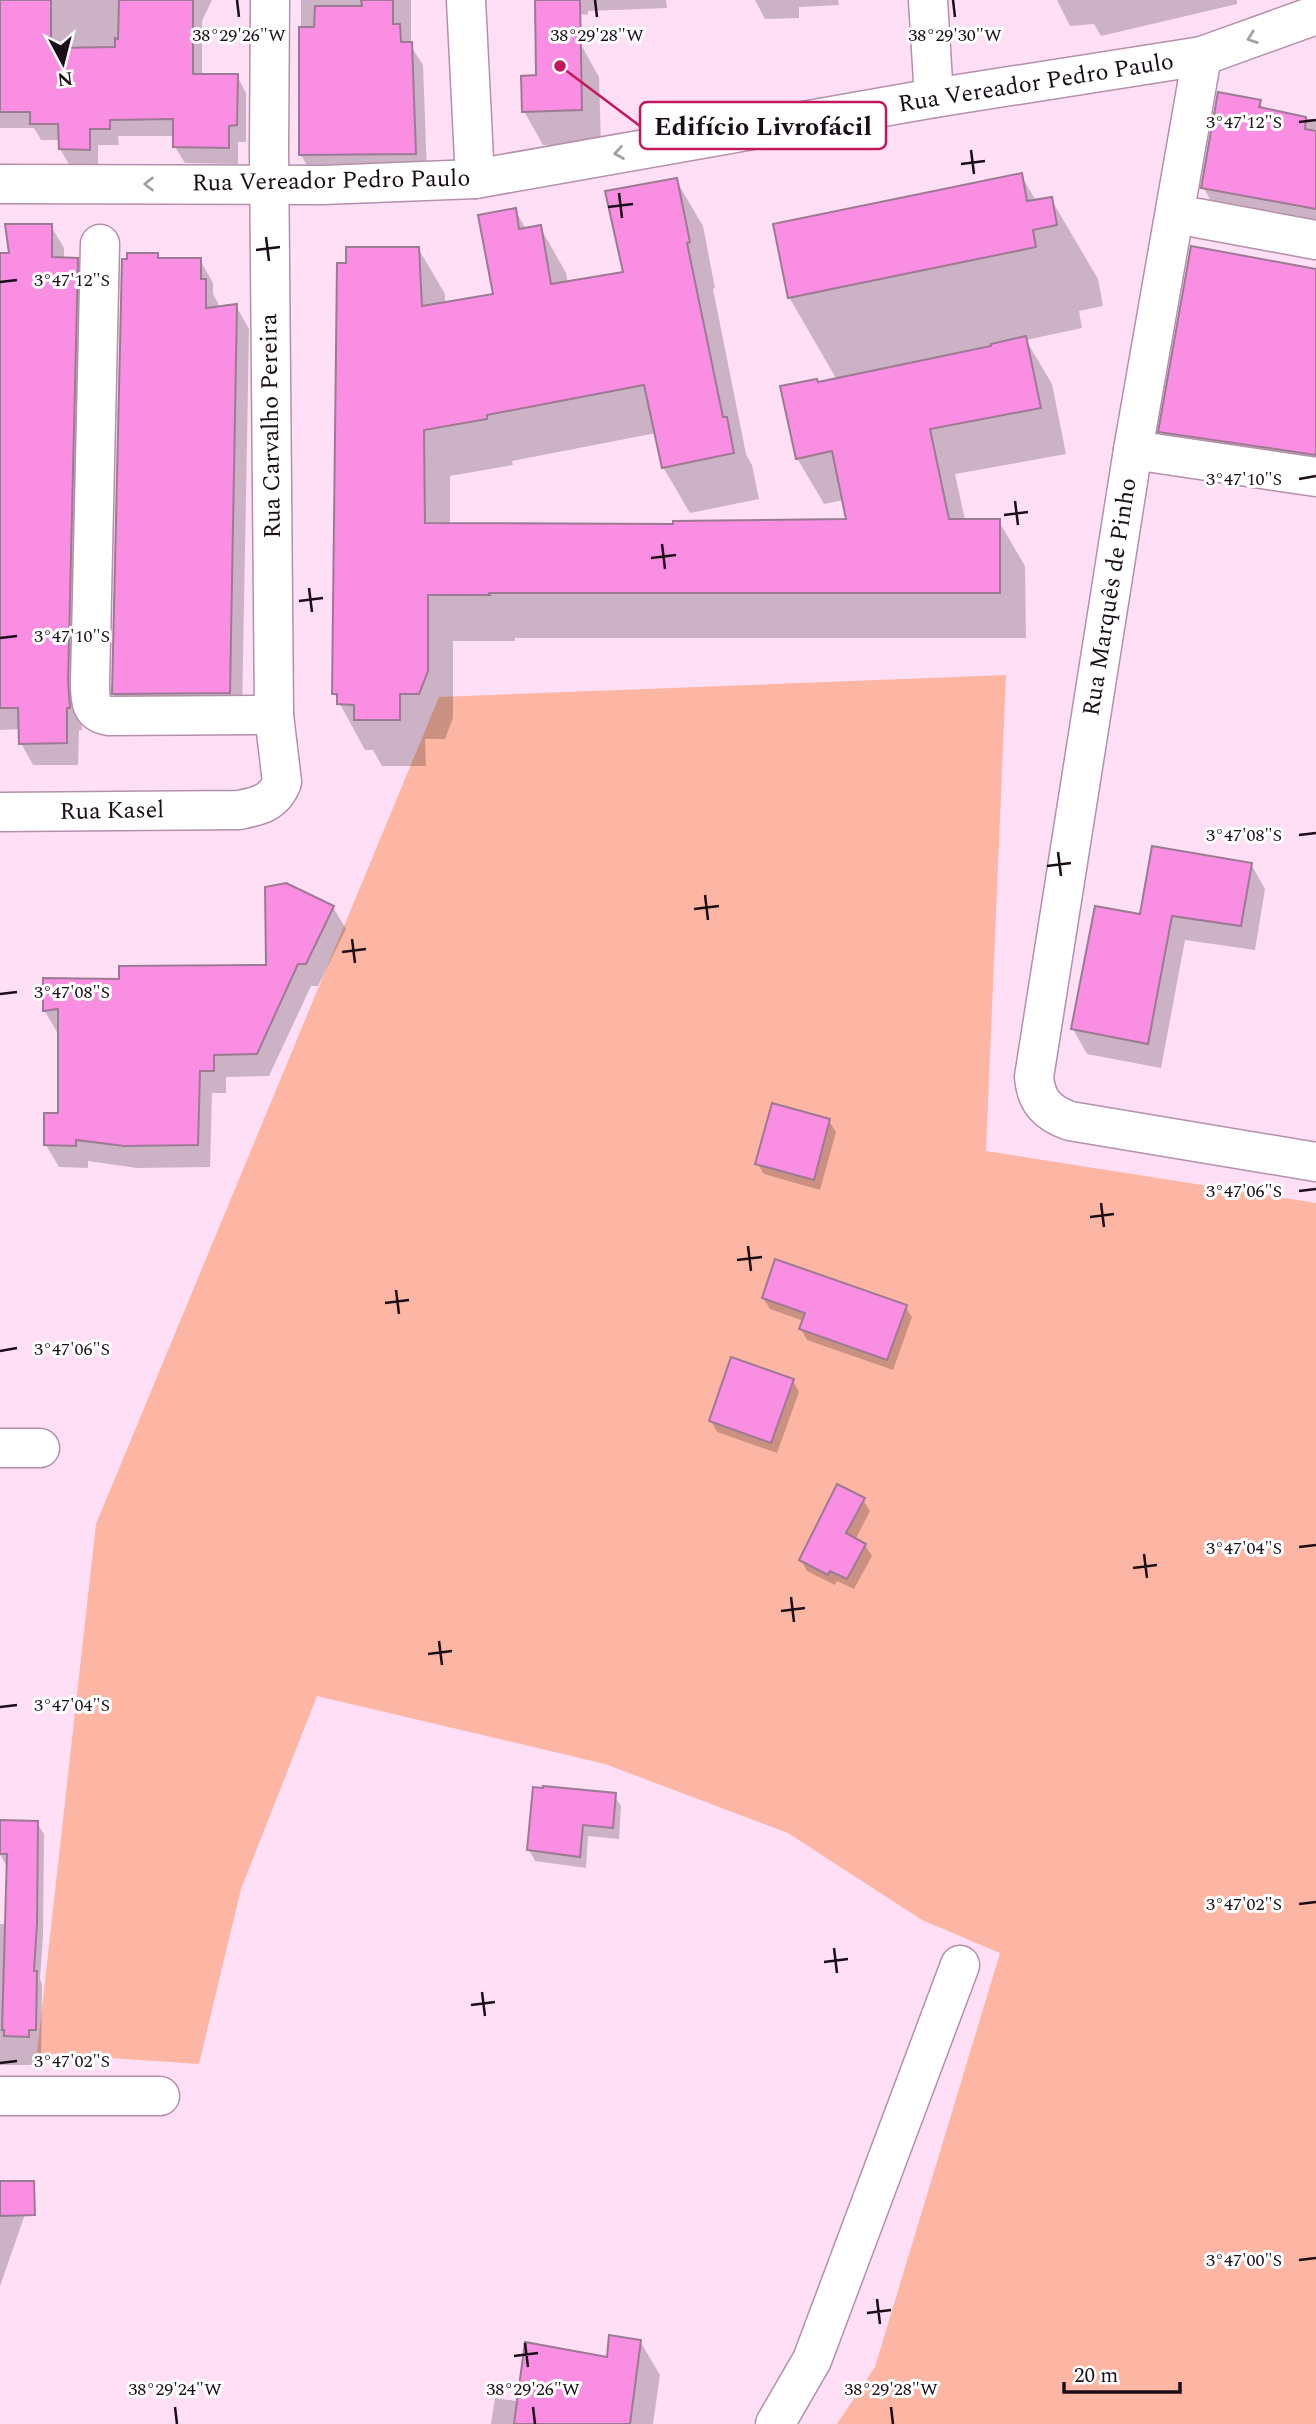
<svg xmlns="http://www.w3.org/2000/svg" width="1316" height="2424" viewBox="0 0 1316 2424" font-family="Spectral,serif">
  <rect width="100%" height="100%" fill="#fedff6"/>
  <path fill="#fdb6a3" d="M1006 675 986 1151 1316 1203V2424H837L875 2367 1000 1953 922 1920 788 1833 605 1764 317 1696 241 1889 199 2064 37 2053 96 1524 439 697Z"/>
  <g fill="#0003">
    <path d="M0 0H212L202 21V76H237L246 93V142H238V164L185 163 175 147V136H118L119 145H98V167L70 166 60 149V140H41L34 128H0Z"/>
    <path d="M301 0H411V46L423 65 427 174 313 176 301 155Z"/>
    <path d="M540 0H666L667 8 588 11V15L545 10Z"/>
    <path d="M755 0H838L839 5 799 7V18L765 19Z"/>
    <path d="M1057 0H1237V4L1101 36 1094 24 1070 26Z"/>
    <path d="M580 43 599 77 601 144 543 145 524 111 538 77Z"/>
    <path d="M1260 102 1264 110 1316 120V227L1215 208 1203 187Z"/>
    <path d="M1021 175 1036 201 1051 199 1098 279 1103 306 1079 311 1082 328 1026 340 1052 384 1066 454 955 474 965 520H998L1025 566 1026 638H515V641H453V718L445 739H425L426 766H382L373 750H365L334 693 348 264 418 248 445 294V304L495 296 515 210 526 229 540 227 566 273 568 283 625 273 676 180 703 226 715 288 713 289 746 454 752 465 759 499 690 513 663 467 656 433 512 461 513 465 450 476V525L676 526 848 521 844 500 824 504 797 458 817 384 837 380 789 297Z"/>
    <path d="M51 226 64 248V259L77 260 90 282 80 706 82 730H79L78 765H33L21 743 20 729 0 730V254L11 255Z"/>
    <path d="M157 255 160 260H200L213 283V294L218 303V308L236 306 249 329 242 716H127L114 694Z"/>
    <path d="M1316 270V473L1172 452 1160 431Z"/>
    <path d="M1251 864 1265 889 1255 950 1185 940 1161 1068 1087 1054 1073 1029 1141 916Z"/>
    <path d="M333 907 346 929 318 986H311L269 1076 226 1077V1093H212L210 1167 137 1168 88 1161V1168L59 1167 46 1145 60 1115V1032H57L44 1010 121 981 267 967Z"/>
    <path d="M829 1121 836 1132 820 1190 764 1174 757 1163Z"/>
    <path d="M763 1298 905 1306 912 1317 893 1370 807 1340 801 1329 804 1321 770 1309Z"/>
    <path d="M793 1381 799 1392 777 1453 717 1432 711 1421Z"/>
    <path d="M863 1500 870 1511 855 1540 865 1545 872 1556 854 1589 837 1581 835 1585 807 1571 801 1560Z"/>
    <path d="M614 1795 621 1806 619 1839 588 1836 586 1868 535 1861 529 1850Z"/>
    <path d="M1 1822 37 1823 44 1834 43 1936 40 1979 42 1984 41 2065H0V1924H8L9 1864 6 1865 0 1854Z"/>
    <path d="M0 2183 30 2200 0 2286Z"/>
    <path d="M640 2341 660 2375 653 2424H491L495 2398 516 2401V2398L609 2359Z"/>
  </g>
  <g fill="#f98ee2" stroke="#9d7a94" stroke-width="2">
    <path d="M0 0H51V48L115 47V38L118 39 119 0H193V74H238L237 125 229 126V148L173 147V119L110 120V129H90V150L59 149 58 124H30V112H0Z"/>
    <path d="M361 0H393V24H400L401 42H412L416 154 299 155V27H314L315 6H362Z"/>
    <path d="M535 0H580L582 110 522 112 521 76 536 75Z"/>
    <path d="M1218 92 1261 100 1259 107 1306 117 1305 129 1316 131V209L1201 188Z"/>
    <path d="M1022 173 1027 201 1052 197 1057 225 1033 230 1036 247 788 298 773 224Z"/>
    <path d="M677 178 690 242 687 243 723 417H727L734 453 662 468 644 385 487 415V419L424 430 425 523 673 524V521L846 519 832 451 796 459 780 386 817 379 818 382 991 346V344L1026 336 1041 408 930 429 949 519H1000V593H489L490 595H428V671L419 694H400V720H354V705L337 704V694H332L337 263H346V247H419L422 306 493 294 478 215 516 208 519 229 541 225 551 284 623 272 605 191Z"/>
    <path d="M5 224H52V257L78 258 68 682 70 708H67V743L19 744 18 708H0V253H9Z"/>
    <path d="M1191 246 1316 269V455L1158 432Z"/>
    <path d="M127 253H158V258H201V279H206V308L237 304 230 693 112 694 122 259H127Z"/>
    <path d="M1152 846 1252 863 1241 926 1172 916 1148 1044 1071 1029 1095 906 1140 914Z"/>
    <path d="M286 883 334 906 306 964H298L257 1054 214 1055V1071H200L198 1145 124 1146 76 1140V1146L44 1145V1113H58V1009L43 1011V978L119 979V966L266 965 265 887Z"/>
    <path d="M772 1103 830 1119 814 1180 755 1164Z"/>
    <path d="M775 1259 907 1305 887 1360 799 1329 805 1313 762 1298Z"/>
    <path d="M731 1357 794 1379 771 1443 709 1421Z"/>
    <path d="M837 1484 865 1498 846 1533 866 1544 847 1579 830 1571 828 1575 799 1560Z"/>
    <path d="M543 1786 616 1793 613 1828 583 1825 580 1857 527 1850 533 1787 543 1788Z"/>
    <path d="M0 1820 38 1821 37 1923 34 1971H37L36 2030H29V2037L4 2036V2030H2L7 1854H0Z"/>
    <path d="M0 2181H34L35 2215 0 2216Z"/>
    <path d="M609 2335 641 2340 630 2424H514L525 2342 607 2357Z"/>
  </g>
  <g fill="none" stroke-linecap="round" stroke-linejoin="round">
    <g stroke="#b490ab" stroke-width="41">
      <g id="minor">
        <path d="M466 0 475 179"/>
        <path d="M928 0 934 98"/>
        <path d="M1202 56 1133 450 1034 1077C1036 1101 1047 1113 1070 1121L1316 1162"/>
        <path d="M0 184 323 185 475 179 934 98 1202 56 1316 15"/>
        <path d="M1197 218 1316 240"/>
        <path d="M100 244 90 683C90 700 90 713 109 716L274 715"/>
        <path d="M1133 450 1316 477"/>
        <path d="M0 812 239 810C259 806 274 803 282 782L274 715 269 150 270 0"/>
        <path d="M0 1448H40"/>
        <path d="M0 2096H160"/>
        <path d="M775 2424 812 2360 960 1965"/>
      </g>
    </g>
    <use href="#minor" stroke="#fff" stroke-width="38"/>
  </g>
  <defs><path id="oneway-chevron" d="M-2-3.5L2.5 0L-2 3.5" fill="none" stroke-width="1.6" stroke-linecap="round" stroke-linejoin="round" transform="scale(1.75)"/></defs>
  <g stroke="#a49fa3">
    <use href="#oneway-chevron" transform="translate(1252 38) rotate(160)"/>
    <use href="#oneway-chevron" transform="translate(619 153) rotate(170)"/>
    <use href="#oneway-chevron" transform="translate(149 184) rotate(180)"/>
  </g>
  <path fill="none" stroke="#1b0e18" stroke-width="2.5" d="M237 0 239 17M595 0 597 17M953 0 955 17M1299 122 1316 120M971 150 974 174M961 164 985 161M619 193 622 218M608 207 633 204M266 237 269 261M256 250 280 247M0 282 17 280M1299 479 1316 476M1015 501 1018 525M1004 515 1028 512M662 544 665 569M651 558 676 555M309 588 312 612M299 601 323 598M0 638 17 636M1299 835 1316 833M1058 852 1061 876M1047 866 1071 863M705 895 708 920M694 909 719 906M352 939 355 963M342 952 366 949M0 994 17 992M1299 1191 1316 1189M1101 1203 1104 1227M1090 1217 1114 1214M748 1246 751 1271M737 1260 762 1257M396 1290 399 1314M385 1303 409 1300M0 1351 17 1348M1299 1547 1316 1545M1144 1554 1147 1578M1133 1568 1157 1565M791 1597 794 1622M781 1611 805 1608M439 1641 442 1665M428 1654 452 1651M0 1707 17 1705M1299 1904 1316 1902M834 1948 837 1973M824 1962 848 1959M482 1992 485 2016M471 2005 495 2002M0 2063 17 2061M1299 2260 1316 2258M877 2299 880 2324M867 2313 891 2310M525 2343 528 2367M514 2356 538 2353M175 2407 177 2424M533 2407 535 2424M891 2407 893 2424"/>
  <g text-anchor="middle" dominant-baseline="central" stroke-width="6" stroke-linejoin="round" paint-order="stroke">
    <g font-size="24" fill="#1b0e18" stroke="#fff">
      <text transform="translate(1036 83) rotate(-9)">Rua Vereador Pedro Paulo</text>
      <text transform="translate(331 181) rotate(-1)">Rua Vereador Pedro Paulo</text>
      <text transform="translate(271 426) rotate(-91)">Rua Carvalho Pereira</text>
      <text transform="translate(1110 597) rotate(-81)">Rua Marquês de Pinho</text>
      <text transform="translate(112 811) rotate(-1)">Rua Kasel</text>
    </g>
  </g>
  <g font-size="18" text-anchor="middle" fill="#1b0e18" stroke="#fff" stroke-width="6" stroke-linejoin="round" paint-order="stroke">
    <text x="239" y="41">38°29'26"W</text>
    <text x="597" y="41">38°29'28"W</text>
    <text x="955" y="41">38°29'30"W</text>
    <text x="1244" y="128">3°47'12"S</text>
    <text x="72" y="286">3°47'12"S</text>
    <text x="1244" y="485">3°47'10"S</text>
    <text x="72" y="642">3°47'10"S</text>
    <text x="1244" y="841">3°47'08"S</text>
    <text x="72" y="998">3°47'08"S</text>
    <text x="1244" y="1197">3°47'06"S</text>
    <text x="72" y="1355">3°47'06"S</text>
    <text x="1244" y="1554">3°47'04"S</text>
    <text x="72" y="1711">3°47'04"S</text>
    <text x="1244" y="1910">3°47'02"S</text>
    <text x="72" y="2067">3°47'02"S</text>
    <text x="1244" y="2266">3°47'00"S</text>
    <text x="175" y="2395">38°29'24"W</text>
    <text x="533" y="2395">38°29'26"W</text>
    <text x="891" y="2395">38°29'28"W</text>
  </g>
  <path fill="none" stroke="#c2185b" stroke-width="2.5" d="M560 66L640 126"/>
  <circle fill="#c2185b" stroke="#fff" stroke-width="2.5" cx="560" cy="66" r="7"/>
  <rect fill="#fff" stroke="#c2185b" stroke-width="2.5" x="640" y="102" width="246" height="47" rx="7"/>
  <g font-size="26" text-anchor="middle" font-weight="bold" fill="#1b0e18">
    <text x="763" y="135">Edifício Livrofácil</text>
  </g>
  <g transform="translate(63 63) rotate(173)" stroke="#ffffff" stroke-width="5" paint-order="stroke">
  <path d="M0-5L12 26L0 18L-12 26Z" fill="#1b0e18"/>
  <text y="-10" font-size="19" font-weight="bold" text-anchor="middle" fill="#1b0e18">N</text>
  </g>
  <path d="M1064 2382v10h116v-10" fill="none" stroke="#1b0e18" stroke-width="3.5"/>
  <text x="1074" y="2382" font-size="21" fill="#1b0e18" stroke="#ffffff" stroke-width="5" paint-order="stroke">20 m</text>
</svg>
